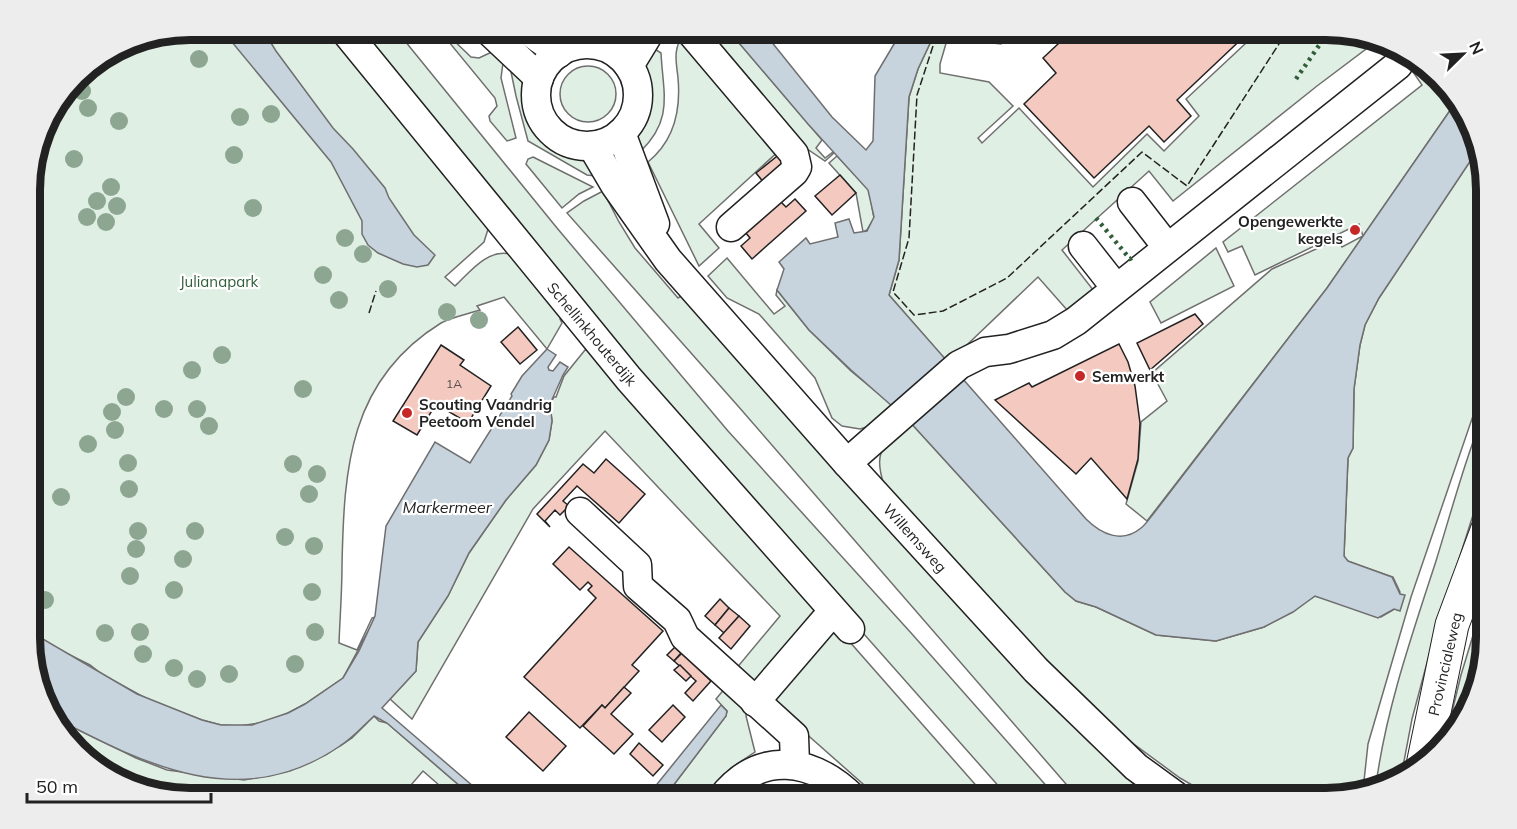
<svg xmlns="http://www.w3.org/2000/svg" width="1517" height="829" viewBox="0 0 1517 829" font-family="Mulish,sans-serif">
  <rect width="100%" height="100%" fill="#fff"/>
  <g fill="#e0efe3" stroke="#6f6f6f" stroke-width="1.5">
    <path d="M190 30H327L443 174 483 213 489 226 484 242 445 277 455 286C470 272 487 249 510 254L563 313 560 319 562 323 547 349 504 297 477 306 480 310C468 314 452 317 441 323 349 380 344 468 342 565 342 591 340 617 339 643L357 650 372 618 375 617 373 622 343 678 305 704 288 713 266 722 239 726 221 725 202 720 151 701 103 675 90 665 58 649 31 632V170L47 119 84 70 129 42Z"/>
    <path d="M360 30H396L557 228 728 431 912 634 1058 799H1010L747 502Z"/>
    <path d="M699 30H728L822 140 816 148 825 158 833 152 834 153 825 161 797 142Z"/>
    <path d="M940 30H1011L1001 44 956 39 947 40 940 64V73L989 82 1013 106 978 138 982 143 1019 108 1093 187 1147 134 1164 151 1199 116 1186 99 1260 30H1327L1374 43 1317 86 1173 201 1149 171 1062 250 1094 291 1068 311 1038 277 948 363 889 295 899 260 909 97 918 69 933 37Z"/>
    <path d="M683 33 781 149 699 224 719 248 699 266 648 162C674 141 681 111 678 78 676 59 673 52 683 33Z"/>
    <path d="M447 34 471 57 479 58 494 51 503 63 501 78 516 138 507 141 490 121 489 116 497 106 495 98 444 36Z"/>
    <path d="M650 46 661 53C663 94 674 119 640 152L637 141 646 103 647 94 644 71Z"/>
    <path d="M1420 63 1458 99 1327 288 1147 521 1126 504 1138 461 1141 422 1167 401 1152 373 1272 269 1338 239 1342 247 1363 236 1359 224 1255 275 1242 246 1228 252 1223 242 1422 85 1411 69Z"/>
    <circle cx="588" cy="94" r="28"/>
    <path d="M510 67 528 85 530 109 541 130 556 144 580 153 596 176 587 175 528 141 516 96Z"/>
    <path d="M1477 151 1487 179V375L1411 597 1368 744 1363 790 1337 799H1216L1180 778 1116 731 1092 707 990 603 884 485C872 449 885 445 909 421L1065 592 1076 601 1096 607 1156 635 1216 641 1264 627 1315 596 1381 617 1393 610 1400 592 1393 577 1347 561 1344 556 1348 458 1353 448 1354 389 1360 345 1365 325 1379 298Z"/>
    <path d="M837 156 869 190 874 218 867 230 863 232 856 193 829 163Z"/>
    <path d="M533 157 593 187 579 194 562 208 526 164 528 159Z"/>
    <path d="M603 191 619 222 635 248 678 298 683 295 1075 724 1148 799H1079L738 406 567 213 584 201Z"/>
    <path d="M1216 248 1234 286 1161 323 1150 302Z"/>
    <path d="M727 258 774 314 785 306 776 295 777 290 809 330 851 371 897 409 870 426 860 429 842 426 832 418 815 378 759 314 727 298 708 276Z"/>
    <path d="M585 350 594 351 815 610 816 615 756 684 735 670 780 616 605 431 533 509 412 719 390 699 416 671 418 642 448 596 469 553 506 500 536 465 549 440 552 421 550 404 554 397H556L564 376Z"/>
    <path d="M1487 405V471L1432 644 1412 719 1401 777 1376 785C1386 709 1412 635 1436 561 1452 509 1466 456 1487 405Z"/>
    <path d="M1487 589V649L1466 719 1445 741 1461 675Z"/>
    <path d="M830 630 841 632 988 799H880L768 700Z"/>
    <path d="M726 687 746 706V716L755 752 731 768 704 799H663L726 716 727 711 716 699Z"/>
    <path d="M374 716 379 721 387 723 475 799H455L423 771 399 799H190L128 783 100 768 57 728 53 717 136 758 167 770 244 780 290 771 327 754 352 738Z"/>
  </g>
  <g fill="#c7d3dd" stroke="#6f6f6f" stroke-width="1.5">
    <path d="M222 30H263L276 51 333 128 353 149 385 188 389 198 414 235 435 255 428 265 417 267 403 264 378 253 368 245 362 234V221L331 162Z"/>
    <path d="M728 30H762L832 117 866 150 873 141 875 76 900 34 913 30 933 37 918 69 909 97 899 260 889 295 1086 519C1101 534 1122 544 1141 528 1146 524 1150 518 1154 513L1327 288 1458 99 1460 101 1477 151 1379 298 1365 325 1360 345 1354 389 1353 448 1348 458 1344 556 1348 561 1392 577 1400 594 1405 595 1400 611 1394 609 1378 618 1315 596 1293 612 1264 627 1216 641 1156 635 1096 607 1076 601 1065 592 909 421 851 370 809 330 777 290 784 269 779 262 806 238 810 244 838 237 835 223 849 219 854 233 867 231 874 217 868 190 808 124Z"/>
    <path d="M547 349 556 355 548 367 549 370 553 371 560 362 568 367 563 375 550 404 552 421 549 440 536 465 506 500 469 553 448 596 418 642 416 671 382 708 488 799H475L387 723 374 716C363 726 353 738 340 746 241 814 146 765 53 717L31 659V632L137 694 202 720 221 725H252L288 713 305 704 343 678 359 651 375 616 386 526 435 442 470 463 512 396 511 394 522 376Z"/>
    <path d="M721 705 727 711 726 716 663 799H645Z"/>
  </g>
  <g fill="#f3c9c0" stroke="#222" stroke-width="1.5">
    <path d="M826 30H853L829 39Z"/>
    <path d="M1073 30H1251L1177 100 1191 116 1164 142 1149 126 1094 178 1024 104 1056 73 1043 58Z"/>
    <path d="M781 153 785 166 765 184 756 173Z"/>
    <path d="M840 175 856 193 832 215 815 196Z"/>
    <path d="M795 199 806 211 752 259 741 246 750 238 745 232 780 201 786 207Z"/>
    <path d="M1195 314 1203 324 1150 370 1137 343Z"/>
    <path d="M518 327 537 350 520 364 501 342Z"/>
    <path d="M1119 344 1128 362 1135 386 1140 423 1138 459 1127 499 1091 458 1076 474 995 400 1029 383 1032 387Z"/>
    <path d="M441 345 464 360 460 365 491 386 468 423 436 404 417 435 393 421Z"/>
    <path d="M606 459 645 494 619 523 577 486 563 501 569 506 560 515 555 510 545 521 550 527 537 514 583 464 594 473Z"/>
    <path d="M569 547 663 631 632 665 639 671 605 708 602 705 580 728 524 677 596 598 588 590 592 586 588 582 580 590 553 564Z"/>
    <path d="M720 599 729 608 715 625 705 616Z"/>
    <path d="M729 608 739 616 724 633 715 625Z"/>
    <path d="M739 616 750 626 731 649 719 638Z"/>
    <path d="M675 647 681 653 674 661 667 655Z"/>
    <path d="M682 653 711 681 693 701 685 693 696 681 674 661Z"/>
    <path d="M680 665 691 676 686 681 674 670Z"/>
    <path d="M624 687 631 693 611 714 633 734 614 754 583 726 602 705 605 708Z"/>
    <path d="M673 705 685 717 662 742 649 730Z"/>
    <path d="M529 712 566 746 543 771 506 737Z"/>
    <path d="M639 743 663 765 653 776 630 754Z"/>
  </g>
  <g fill="none" stroke-linecap="round" stroke-linejoin="round">
    <g stroke="#222" stroke-width="31">
      <g id="minor">
        <path d="M344 30 629 379 850 629"/>
        <path d="M488 30 539 78"/>
        <path d="M527 30 559 53"/>
        <path d="M689 30 794 154 797 167 794 172 731 227"/>
        <circle cx="587" cy="95" r="51"/>
        <path d="M629 66 651 30"/>
        <path d="M621 133 655 224"/>
        <path d="M592 146 615 185 668 260 847 463 1036 670 1136 767 1180 799"/>
        <path d="M1132 202 1167 247"/>
        <path d="M1083 246 1116 288"/>
        <path d="M847 463 959 365 985 352 1009 349 1053 335 1076 321 1398 65"/>
        <path d="M580 512 637 565 638 586 677 620 685 637 794 736 795 764"/>
        <path d="M755 702 833 611"/>
        <path d="M721 799C760 749 813 758 854 799"/>
      </g>
    </g>
    <g stroke="#222" stroke-width="35">
      <path id="major" d="M1423 765 1452 625 1487 531"/>
    </g>
    <use href="#minor" stroke="#fff" stroke-width="28"/>
    <use href="#major" stroke="#fff" stroke-width="33"/>
    <g stroke="#2f5e38" stroke-width="4.5" stroke-dasharray="3 4.5" stroke-linecap="butt">
      <path d="M1296 79 1329 31"/>
      <path d="M1096 218 1130 259 1133 257"/>
    </g>
    <g stroke="#222" stroke-width="1.5" stroke-dasharray="8 3" stroke-linecap="butt">
      <path d="M948 30 933 46 917 95 909 238 893 292 914 315 943 311 1007 278 1142 152 1187 186 1288 30"/>
      <path d="M369 313 376 291"/>
    </g>
  </g>
  <g fill="#8da692">
    <circle cx="199" cy="59" r="9"/>
    <circle cx="82" cy="91" r="9"/>
    <circle cx="88" cy="108" r="9"/>
    <circle cx="271" cy="114" r="9"/>
    <circle cx="240" cy="117" r="9"/>
    <circle cx="119" cy="121" r="9"/>
    <circle cx="234" cy="155" r="9"/>
    <circle cx="74" cy="159" r="9"/>
    <circle cx="111" cy="187" r="9"/>
    <circle cx="97" cy="201" r="9"/>
    <circle cx="117" cy="206" r="9"/>
    <circle cx="253" cy="208" r="9"/>
    <circle cx="87" cy="217" r="9"/>
    <circle cx="106" cy="222" r="9"/>
    <circle cx="345" cy="238" r="9"/>
    <circle cx="363" cy="254" r="9"/>
    <circle cx="323" cy="275" r="9"/>
    <circle cx="388" cy="289" r="9"/>
    <circle cx="339" cy="300" r="9"/>
    <circle cx="447" cy="312" r="9"/>
    <circle cx="479" cy="320" r="9"/>
    <circle cx="222" cy="355" r="9"/>
    <circle cx="192" cy="370" r="9"/>
    <circle cx="303" cy="389" r="9"/>
    <circle cx="126" cy="397" r="9"/>
    <circle cx="164" cy="409" r="9"/>
    <circle cx="197" cy="409" r="9"/>
    <circle cx="112" cy="412" r="9"/>
    <circle cx="209" cy="426" r="9"/>
    <circle cx="115" cy="430" r="9"/>
    <circle cx="88" cy="444" r="9"/>
    <circle cx="128" cy="463" r="9"/>
    <circle cx="293" cy="464" r="9"/>
    <circle cx="317" cy="474" r="9"/>
    <circle cx="129" cy="489" r="9"/>
    <circle cx="309" cy="494" r="9"/>
    <circle cx="61" cy="497" r="9"/>
    <circle cx="138" cy="531" r="9"/>
    <circle cx="195" cy="531" r="9"/>
    <circle cx="285" cy="537" r="9"/>
    <circle cx="314" cy="546" r="9"/>
    <circle cx="136" cy="549" r="9"/>
    <circle cx="183" cy="559" r="9"/>
    <circle cx="130" cy="576" r="9"/>
    <circle cx="174" cy="590" r="9"/>
    <circle cx="312" cy="592" r="9"/>
    <circle cx="45" cy="600" r="9"/>
    <circle cx="140" cy="632" r="9"/>
    <circle cx="315" cy="632" r="9"/>
    <circle cx="105" cy="633" r="9"/>
    <circle cx="143" cy="654" r="9"/>
    <circle cx="295" cy="664" r="9"/>
    <circle cx="174" cy="668" r="9"/>
    <circle cx="229" cy="674" r="9"/>
    <circle cx="197" cy="679" r="9"/>
  </g>
  <g fill="#c62828" stroke="#fff" stroke-width="2">
    <circle cx="1355" cy="230" r="6"/>
    <circle cx="1080" cy="376" r="6"/>
    <circle cx="407" cy="413" r="6"/>
  </g>
  <g text-anchor="middle" dominant-baseline="central" stroke-width="4.5" stroke-linejoin="round" paint-order="stroke">
    <g font-size="12" fill="#564c4a">
      <text x="454" y="383">1A</text>
    </g>
    <g font-size="15" font-weight="bold" fill="#222" stroke="#fff" text-anchor="start">
      <text x="1343" y="221" text-anchor="end">Opengewerkte<tspan x="1343" dy="17">kegels</tspan></text>
      <text x="1092" y="376">Semwerkt</text>
      <text x="419" y="404">Scouting Vaandrig<tspan x="419" dy="17">Peetoom Vendel</tspan></text>
    </g>
    <g font-size="15" fill="#2f5e38" stroke="#fff">
      <text x="219" y="281">Julianapark</text>
    </g>
    <g font-size="15" fill="#222" stroke="#fff">
      <text transform="translate(592 334) rotate(50)">Schellinkhouterdijk</text>
      <text transform="translate(915 538) rotate(48)">Willemsweg</text>
      <text transform="translate(1445 664) rotate(-77)">Provincialeweg</text>
    </g>
    <g font-size="16" font-style="italic" fill="#222" stroke="#fff">
      <text x="447" y="507">Markermeer</text>
    </g>
  </g>
  <path d="M0 0H1517V829H0ZM190 40H1326A150 150 0 0 1 1476 190V638A150 150 0 0 1 1326 788H190A150 150 0 0 1 40 638V190A150 150 0 0 1 190 40Z" fill="#ededed" fill-rule="evenodd"/>
  <path fill="none" stroke="#222" stroke-width="8" d="M190 40H1326A150 150 0 0 1 1476 190V638A150 150 0 0 1 1326 788H190A150 150 0 0 1 40 638V190A150 150 0 0 1 190 40Z"/>
  <g transform="translate(1463 54) rotate(66)" stroke="#ffffff" stroke-width="4.5" paint-order="stroke">
  <path d="M0-4.5L10 22L0 15L-10 22Z" fill="#222222"/>
  <text y="-9" font-size="16" font-weight="bold" text-anchor="middle" fill="#222222">N</text>
  </g>
  <path d="M27 793v9h184v-9" fill="none" stroke="#222222" stroke-width="3"/>
  <text x="36" y="793" font-size="18" fill="#222222" stroke="#ffffff" stroke-width="4.5" paint-order="stroke">50 m</text>
</svg>
